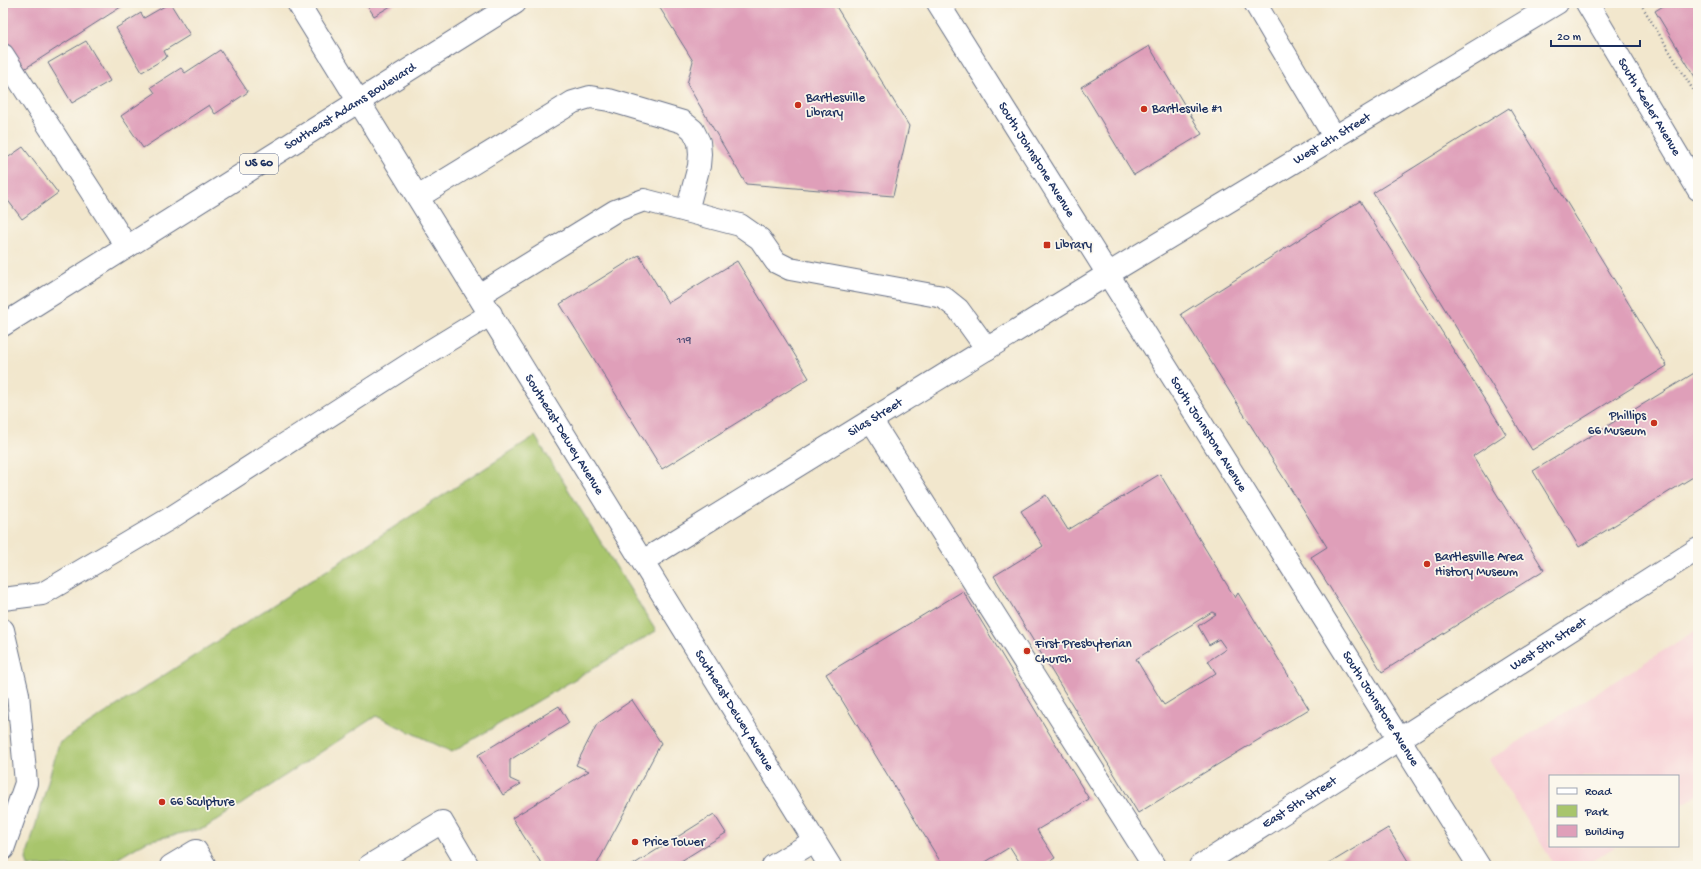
<svg xmlns="http://www.w3.org/2000/svg" width="1701" height="869" viewBox="0 0 1701 869" font-family="'Gochi Hand',sans-serif">
  <rect width="100%" height="100%" fill="#fbf7ec"/>
  <filter id="ink" filterUnits="userSpaceOnUse"><feTurbulence type="fractalNoise" baseFrequency=".025" numOctaves="2"/><feDisplacementMap in="SourceGraphic" scale="8" xChannelSelector="R" yChannelSelector="G"/><feConvolveMatrix kernelMatrix="1 2 1 2 8 2 1 2 1" color-interpolation-filters="sRGB"/></filter>
  <filter id="wash" filterUnits="userSpaceOnUse"><feTurbulence type="fractalNoise" baseFrequency=".012" numOctaves="4" result="noise"/><feDisplacementMap in="SourceGraphic" scale="16" xChannelSelector="R" yChannelSelector="G"/><feGaussianBlur stdDeviation="0.9" result="paint"/><feColorMatrix in="noise" values="0 0 0 0 0 0 0 0 0 0 0 0 0 0 0 0 0 1.4 0 .05"/><feComposite in="paint" operator="in"/></filter>
  <g filter="url(#wash)">
    <rect width="100%" height="100%" fill="#f2e7cd"/>
    <path fill="#f7cfd5" d="M1698 629V795L1678 807V776H1550V846H1616L1584 866H1555L1489 760Z"/>
    <path fill="#a8c56c" stroke="#627a65" d="M535 436 656 631 452 752 376 716 205 828 147 841 105 866H28L26 859 59 743Z"/>
    <g id="blocks">
      <g fill="#df9fb9" fill-rule="evenodd">
        <path d="M3 3H127L21 71 3 43Z"/>
        <path d="M170 3 190 35 164 51 167 57 142 72 116 28 141 13 144 18Z"/>
        <path d="M366 3H396L374 16Z"/>
        <path d="M660 3H834L909 126 893 196 746 184 687 84 693 61 658 5Z"/>
        <path d="M1668 3H1698V82L1655 11Z"/>
        <path d="M86 41 110 81 72 103 48 63Z"/>
        <path d="M1149 46 1202 134 1134 175 1081 87Z"/>
        <path d="M220 50 248 92 215 114 209 105 143 148 121 116 155 93 151 87 181 68 185 73Z"/>
        <path d="M1509 108 1667 366 1532 450 1373 193Z"/>
        <path d="M23 147 58 193 22 219 3 194V161Z"/>
        <path d="M1360 201 1506 434 1473 456 1544 570 1382 672 1311 557 1327 547 1181 314Z"/>
        <path d="M639 255 668 303 737 261 809 378 662 469 560 304Z"/>
        <path d="M1696 372 1698 376V474L1579 547 1533 471Z"/>
        <path d="M1160 474 1235 598 1238 593 1309 709 1138 813 994 576 1043 546 1021 511 1046 495 1068 530ZM1212 612 1216 614 1198 626 1209 645 1219 639 1226 649 1208 661 1216 673 1164 705 1136 659Z"/>
        <path d="M963 591 1089 799 1037 830 1055 858 1042 866H1022L1010 847 979 866H943L826 674Z"/>
        <path d="M632 700 661 743 597 864 598 866H543L512 818 589 771 576 765 597 724Z"/>
        <path d="M559 706 569 723 510 760V779L521 784 503 795 478 755Z"/>
        <path d="M714 814 726 833 673 866H631Z"/>
        <path d="M1388 828 1411 866H1325Z"/>
      </g>
    </g>
  </g>
  <g filter="url(#ink)">
    <use href="#blocks" fill-opacity="0" stroke="#666f85" stroke-width="1"/>
    <g fill="none" stroke-linecap="round" stroke-linejoin="round">
      <g stroke="#666f85" stroke-width="24">
        <g id="minor">
          <path id="s1" d="M298 3 830 866"/>
          <path id="s2" d="M938 3 1479 866"/>
          <path d="M1255 3 1335 138"/>
          <path id="s3" d="M1587 3 1698 189"/>
          <path d="M3 55 127 247"/>
          <path d="M418 197 573 102 590 97 609 100 683 122 693 130 699 142 700 154 699 166 687 211"/>
          <path d="M479 295 615 211 644 200 740 225 760 239 776 262 790 269 943 297 958 309 987 349"/>
          <path d="M871 420 1154 866"/>
          <path id="s4" d="M643 561 1108 274 1557 3"/>
          <path d="M3 599 42 594 169 519 422 356 491 314"/>
          <path d="M3 630 18 694 26 783 3 849"/>
          <path d="M171 866 196 851 205 866"/>
          <path d="M369 866 442 822 468 866"/>
          <path d="M773 866 814 841"/>
          <path id="s5" d="M1200 866 1698 549"/>
        </g>
      </g>
      <g stroke="#666f85" stroke-width="24">
        <g id="major">
          <path id="s6" d="M3 325 515 3"/>
        </g>
      </g>
      <path stroke="#666f85" stroke-width="2.5" stroke-dasharray="1 3" stroke-linecap="butt" d="M1648 3 1642 6 1698 98"/>
      <use href="#minor" stroke="#fff" stroke-width="22"/>
      <use href="#major" stroke="#fff" stroke-width="22"/>
    </g>
  </g>
  <g fill="#c8321e" stroke="#fbf7ec" stroke-width="1.5">
    <circle cx="798" cy="105" r="4"/>
    <circle cx="1144" cy="109" r="4"/>
    <rect x="1043" y="241" width="8" height="8" rx="2"/>
    <circle cx="1654" cy="423" r="4"/>
    <circle cx="1427" cy="564" r="4"/>
    <circle cx="1027" cy="651" r="4"/>
    <circle cx="162" cy="802" r="4"/>
    <circle cx="635" cy="842" r="4"/>
  </g>
  <g text-anchor="middle" dominant-baseline="central" stroke-width="3.5" stroke-linejoin="round" paint-order="stroke">
    <g font-size="11" fill="#4c4b75">
      <text x="684" y="341">119</text>
    </g>
    <rect fill="#fbf7ec" stroke="#5e6b89" stroke-width="1" x="240" y="154" width="38" height="20" rx="3"/>
    <g font-size="12" font-weight="bold" fill="#1b2f5e">
      <text x="259" y="164">US 60</text>
    </g>
    <g font-size="13" fill="#1b2f5e" stroke="#fbf7ec" text-anchor="start">
      <text x="806" y="98">Bartlesville<tspan x="806" dy="15">Library</tspan></text>
      <text x="1152" y="109">Bartlesvile #1</text>
      <text x="1055" y="245">Library</text>
      <text x="1646" y="416" text-anchor="end">Phillips<tspan x="1646" dy="15">66 Museum</tspan></text>
      <text x="1435" y="557">Bartlesville Area<tspan x="1435" dy="15">History Museum</tspan></text>
      <text x="1035" y="644">First Presbyterian<tspan x="1035" dy="15">Church</tspan></text>
      <text x="170" y="802">66 Sculpture</text>
      <text x="643" y="842">Price Tower</text>
    </g>
    <g font-size="13" fill="#1b2f5e" stroke="#fbf7ec">
      <text stroke="none"><textPath href="#s6" startOffset="410">Southeast Adams Boulevard</textPath></text>
      <text stroke="none"><textPath href="#s3" startOffset="121">South Keeler Avenue</textPath></text>
      <text stroke="none"><textPath href="#s4" startOffset="808">West 6th Street</textPath></text>
      <text stroke="none"><textPath href="#s2" startOffset="185">South Johnstone Avenue</textPath></text>
      <text stroke="none"><textPath href="#s4" startOffset="273">Silas Street</textPath></text>
      <text stroke="none"><textPath href="#s1" startOffset="507">Southeast Dewey Avenue</textPath></text>
      <text stroke="none"><textPath href="#s2" startOffset="509">South Johnstone Avenue</textPath></text>
      <text stroke="none"><textPath href="#s5" startOffset="413">West 5th Street</textPath></text>
      <text stroke="none"><textPath href="#s2" startOffset="833">South Johnstone Avenue</textPath></text>
      <text stroke="none"><textPath href="#s1" startOffset="831">Southeast Dewey Avenue</textPath></text>
      <text stroke="none"><textPath href="#s5" startOffset="118">East 5th Street</textPath></text>
    </g>
  </g>
  <rect width="1701" height="869" fill="none" stroke="#fbf7ec" stroke-width="16"/>
  <rect x="1549" y="775" width="130" height="72" fill="#fbf7ec" stroke="#a1a7b3"/>
  <rect x="1557" y="788" width="20" height="6" fill="#ffffff" stroke="#a1a7b3"/>
  <text x="1585" y="795" font-size="12" fill="#1b2f5e">Road</text>
  <rect x="1557" y="805" width="20" height="12" fill="#a8c56c" stroke="#a1a7b3"/>
  <text x="1585" y="815" font-size="12" fill="#1b2f5e">Park</text>
  <rect x="1557" y="825" width="20" height="12" fill="#df9fb9" stroke="#a1a7b3"/>
  <text x="1585" y="835" font-size="12" fill="#1b2f5e">Building</text>
  <path d="M1551 40v6h89v-6" fill="none" stroke="#1b2f5e" stroke-width="2"/>
  <text x="1557" y="40" font-size="12" fill="#1b2f5e" stroke="#fbf7ec" stroke-width="3" paint-order="stroke">20 m</text>
</svg>
